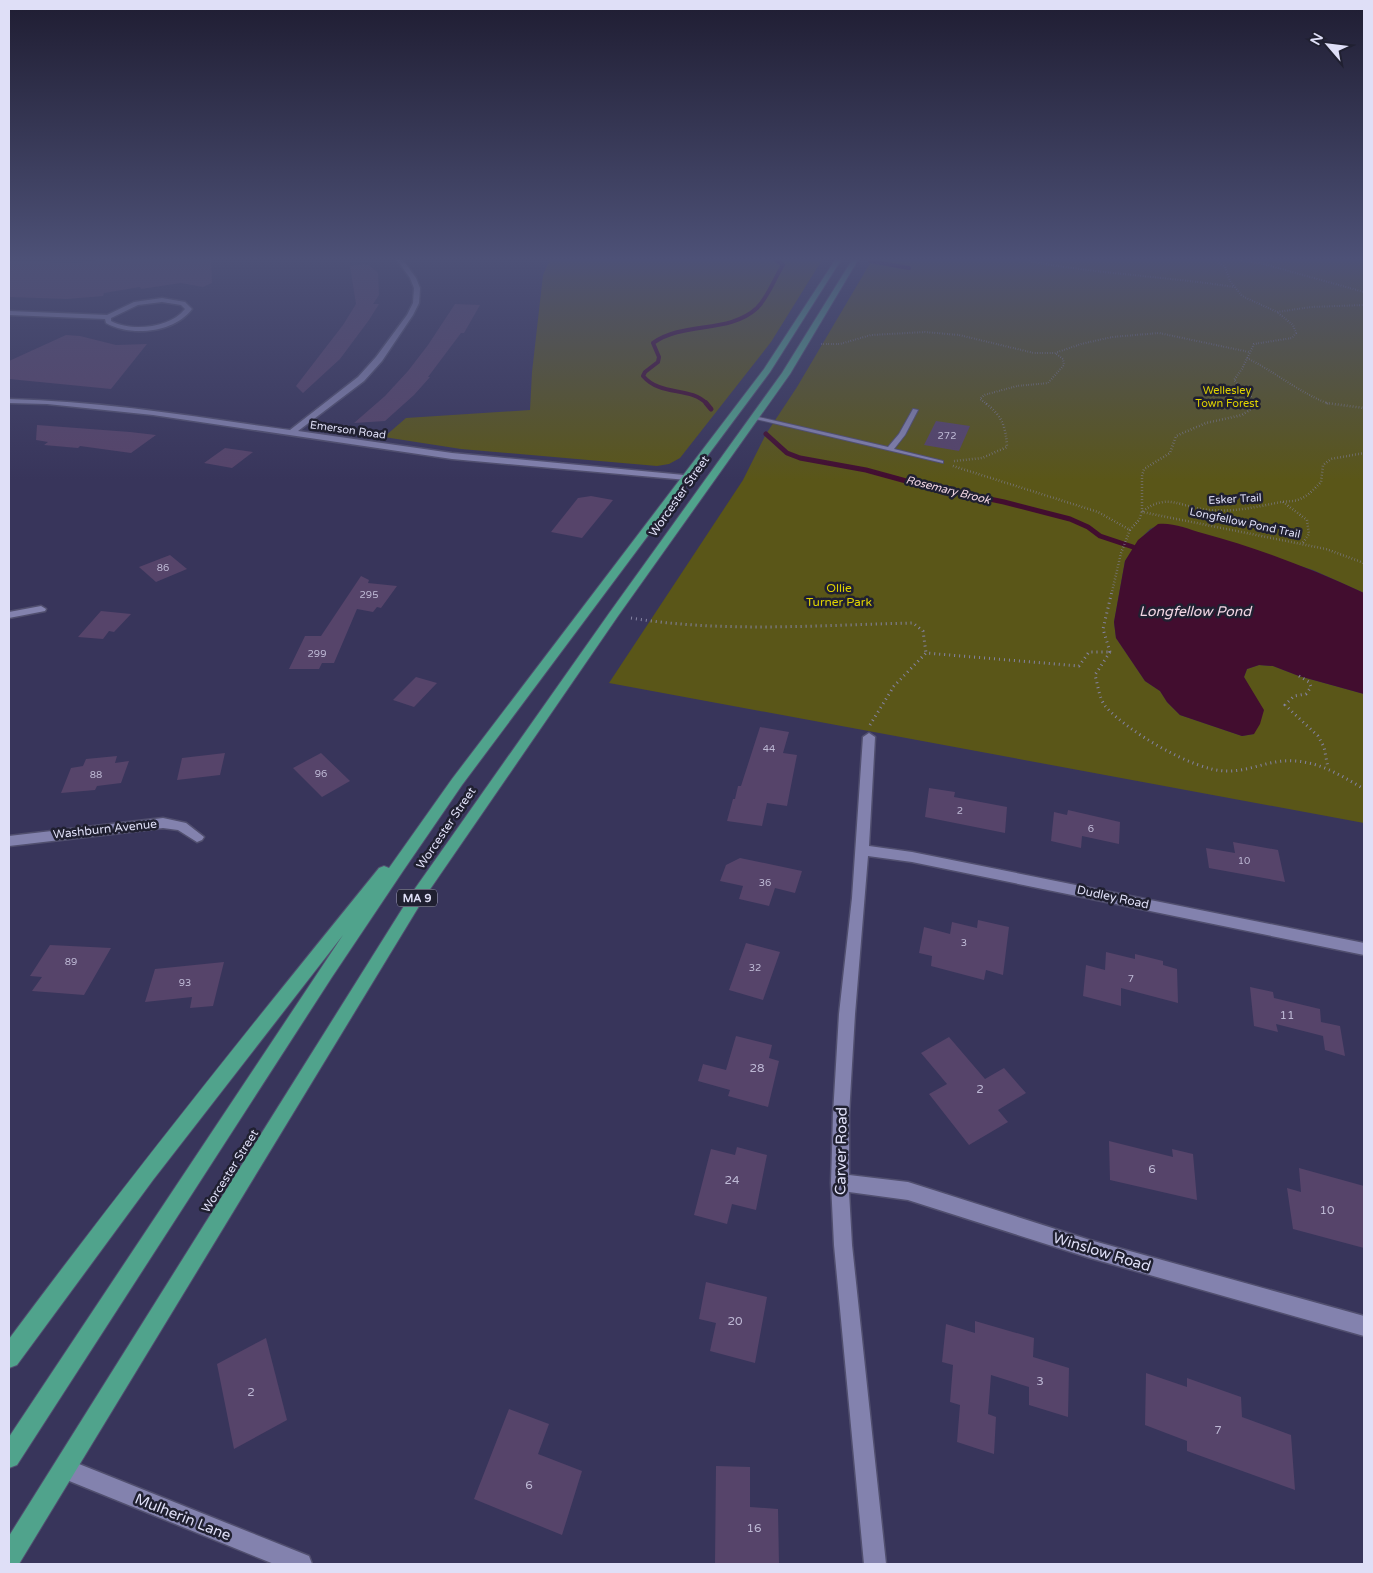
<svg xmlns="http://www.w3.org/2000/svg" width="1373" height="1573" viewBox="0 0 1373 1573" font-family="'Varela Round',sans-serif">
  <rect width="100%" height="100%" fill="#38355b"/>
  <g fill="#5a5618">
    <path d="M550 260H822L771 342 680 458 669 464 657 466 461 449 384 437 406 418 530 410 532 372 543 275Z"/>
    <path d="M872 260H1364V593L1313 570 1161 524 1150 529 1139 540 1125 561 1114 622 1116 638 1145 681 1160 691 1167 702 1180 715 1242 736 1254 734 1252 692 1244 677 1247 669 1259 665 1273 666 1299 676 1364 694V823L609 683 743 480 766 434 797 387Z"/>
  </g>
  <path fill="#420d2f" d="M1158 524C1171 522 1189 529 1202 533 1258 548 1312 569 1364 593V694L1299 676 1273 666 1259 665 1247 669 1244 677 1264 710 1260 724 1254 734 1242 736 1180 715 1167 702 1160 691 1145 681 1116 638 1114 622 1125 561 1138 540Z"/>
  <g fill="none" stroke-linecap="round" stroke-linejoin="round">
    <g stroke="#420d2f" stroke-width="4">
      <path d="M870 261 909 268"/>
      <path d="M707 404C690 386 661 397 643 376L645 372 658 362 659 357 653 343C684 321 729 334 757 308 769 296 774 279 783 265L776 260"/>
    </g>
    <g stroke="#420d2f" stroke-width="5">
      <path d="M706 403 711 409"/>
      <path d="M766 434 787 453 800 458 866 470 917 484 1004 502 1070 519 1088 527 1100 536 1133 547"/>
    </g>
  </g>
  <g fill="#56446a">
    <path d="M99 260H211L212 283 203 287 181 283 141 289 140 287 104 293 103 296 67 299 9 297V261L77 263Z"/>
    <path d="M364 264 369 265 378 273 379 295 373 304H379L369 320 340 359 303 393 296 386 343 325 356 304 350 266Z"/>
    <path d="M455 304 480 305 464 333H461L428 377H430L414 395 385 421 354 423 385 396 408 371 428 345Z"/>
    <path d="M66 335 80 336 116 345 147 344 111 389 9 379V361Z"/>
    <path d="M936 421 970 426 959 451 924 445Z"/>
    <path d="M37 425 130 432 156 435 131 453 80 446 78 448 44 445 48 442 36 440Z"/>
    <path d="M225 448 253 452 232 468 204 463Z"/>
    <path d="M591 496 613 500 582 538 551 532 578 498Z"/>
    <path d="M170 555 187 569 156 582 139 567Z"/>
    <path d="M361 576 369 580 368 583 397 586 381 608 377 607 373 612 357 609 334 663H322L319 669H289L305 636H321Z"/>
    <path d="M101 611 131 614 114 632 109 631 103 639 78 637Z"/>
    <path d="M416 677 437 683 414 707 393 700Z"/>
    <path d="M760 727 789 732 783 753 797 755 787 806 767 803 762 826 727 821 733 799H735L738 786H741Z"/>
    <path d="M225 753 220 775 177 780 182 758Z"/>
    <path d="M321 753 350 781 322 797 293 768Z"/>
    <path d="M117 756 115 763 129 761 121 783 97 786 95 790 61 793 71 768 83 766 86 759Z"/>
    <path d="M929 788 955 792 954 797 1007 807 1005 833 925 817Z"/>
    <path d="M1068 810 1120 822 1119 844 1082 836 1081 848 1051 841 1054 812 1067 815Z"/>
    <path d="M1233 842 1278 850 1285 882 1209 868 1206 848 1235 853Z"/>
    <path d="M740 858 802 871 795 893 775 888 769 906 739 899 743 886 720 881 726 865Z"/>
    <path d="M978 920 1009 927 1003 975 986 970 984 980 931 966 932 956 919 953 924 927 950 934 952 922 977 928Z"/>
    <path d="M746 943 780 952 763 1000 729 990Z"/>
    <path d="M50 945 111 948 84 995 32 991 42 977 30 976Z"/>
    <path d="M1106 952 1135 959V954L1163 961V965L1177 969 1178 1003 1121 988V1006L1083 996 1086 965 1105 970Z"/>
    <path d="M224 962 213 1006 190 1008 192 997 145 1002 155 969Z"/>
    <path d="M1250 987 1273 992 1274 998 1320 1009 1321 1022 1340 1026 1345 1056 1325 1050 1323 1036 1276 1024 1278 1032 1254 1026Z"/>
    <path d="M736 1036 772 1045 769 1058 779 1061 768 1107 728 1096 730 1090 698 1081 703 1064 726 1070Z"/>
    <path d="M949 1037 985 1079 1004 1068 1026 1093 998 1110 1008 1122 969 1145 929 1094 947 1084 921 1053Z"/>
    <path d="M1109 1141 1173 1157 1172 1149 1193 1154 1197 1200 1110 1180Z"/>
    <path d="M737 1147 767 1155 756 1210 732 1204 727 1224 694 1215 711 1149 735 1155Z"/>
    <path d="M1299 1168 1364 1186V1248L1293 1229 1287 1188 1301 1192Z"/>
    <path d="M706 1282 767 1297 755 1363 710 1351 716 1323 699 1319Z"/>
    <path d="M975 1321 1034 1338 1033 1357 1069 1368 1068 1417 1029 1405V1387L991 1375 988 1414 996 1417 994 1454 957 1442 960 1405 950 1402 953 1365 942 1362 946 1324 975 1333Z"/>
    <path d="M266 1338 287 1420 234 1449 217 1364Z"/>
    <path d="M1146 1373 1187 1387V1378L1241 1397 1242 1417 1291 1435 1295 1490 1187 1451V1441L1145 1425Z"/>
    <path d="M509 1409 549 1424 538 1454 582 1471 562 1535 474 1499Z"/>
    <path d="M716 1466 750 1467V1507L778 1509 779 1564H715Z"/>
  </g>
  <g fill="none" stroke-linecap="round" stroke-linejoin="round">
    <g stroke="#514f6f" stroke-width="2">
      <path id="service" d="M913 409 918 410 905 435 894 449 943 461V463L751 418 754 416 888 447 899 434Z"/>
    </g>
    <g stroke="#514f6f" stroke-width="3">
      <g id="minor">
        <path d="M397 260H403L416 278 420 288 419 303 413 315 382 361 364 381 298 431 452 453 684 475 688 478 687 480 452 459 153 415 47 404 9 403V399C103 401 196 417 290 430L358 377 376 357 407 315 413 303 414 288 410 278Z"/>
        <path d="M162 298 185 302 192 309C174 333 131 337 106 323L105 319 9 315V311L107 315 134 302ZM162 302 181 305 185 309C170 328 132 332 111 321V318L138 305Z"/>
        <path d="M41 606 46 609 45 611 9 618V612Z"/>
        <path d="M869 733 875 737 869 846 912 852 1364 943V955L912 862 868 856 855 1014 849 1115V1175L908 1182 1090 1240 1364 1316V1336L1090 1258 908 1200 849 1192 852 1245 886 1564H864L834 1245 831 1183 833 1115 839 1014 852 898 863 737Z"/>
        <path d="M163 818 186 823 204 837 202 840 197 842 178 830 163 828 9 846V836Z"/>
        <path d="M64 1458 309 1556 312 1564H274L57 1476 53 1469 57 1462Z"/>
      </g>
    </g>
    <g stroke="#514f6f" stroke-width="2">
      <g id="trunk">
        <path d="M835 260H841L770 372 462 785 403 871 332 977 17 1465 9 1468V1437L343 935 153 1180 17 1365 9 1368V1339C128 1179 253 1023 379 868L384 866 389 868 452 779 764 369Z"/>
        <path d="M852 260H858L790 374 618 616 424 898 19 1564H9V1536L414 890 610 612 782 373Z"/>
      </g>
    </g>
    <g stroke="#8583a3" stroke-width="2" stroke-dasharray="0.5 2" stroke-linecap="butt">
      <path d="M1024 260C1093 274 1164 276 1234 287"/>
      <path d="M1215 260 1225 267 1230 281 1242 296 1277 312 1311 307 1364 305"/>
      <path d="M1234 260 1260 263 1364 292"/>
      <path d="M821 344H840L871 335 925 332 959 335 1034 353H1055L1081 344 1112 337 1159 333 1249 352"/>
      <path d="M1247 358C1275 372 1300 393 1329 404"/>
      <path d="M987 404 980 399 984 395 1017 386 1048 383 1064 365 1063 359 1055 353"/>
      <path d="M1254 404 1251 397 1234 380 1242 369 1254 344 1292 338 1296 333 1293 325 1277 312"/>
    </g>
    <g stroke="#8583a3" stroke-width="2.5" stroke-dasharray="0.5 2.5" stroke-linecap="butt">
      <path d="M1326 403 1364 408"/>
      <path d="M954 461 982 458 1007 447C1006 427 1002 415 985 403"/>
      <path d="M953 466 1098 512 1130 530 1121 553 1112 592"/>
      <path d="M1283 502 1307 520 1309 534 1302 544"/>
      <path d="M1143 511C1168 492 1182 508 1209 510 1234 512 1257 507 1281 502 1288 501 1294 502 1300 499 1308 496 1315 488 1321 482L1323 465 1331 459 1364 453"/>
      <path d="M1142 512V476L1144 469 1170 453 1176 436 1206 423 1242 415 1251 409 1254 403"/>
      <path d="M1130 530 1139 520 1142 512 1326 549 1364 563"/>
    </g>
    <g stroke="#8583a3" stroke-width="3" stroke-dasharray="1 4" stroke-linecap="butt">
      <path d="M631 618C722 633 821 625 913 623L923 631 926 653"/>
      <path d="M1110 652 1103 629 1112 591"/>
      <path d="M1110 652 1095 675C1098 685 1099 699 1106 707 1127 731 1194 771 1226 771 1249 772 1270 759 1294 761 1320 762 1342 776 1364 789"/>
      <path d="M1299 676 1309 682 1311 687 1306 694 1294 696 1285 705 1318 736 1324 747 1328 768"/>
      <path d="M870 725 894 686 926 653 1079 666 1089 652H1110"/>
    </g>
    <use href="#service" fill="#8382ae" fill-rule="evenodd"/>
    <use href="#minor" fill="#8382ae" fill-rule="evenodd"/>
    <use href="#trunk" fill="#50a38c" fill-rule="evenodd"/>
  </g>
  <linearGradient id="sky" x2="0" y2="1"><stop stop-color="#1f1d32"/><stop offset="0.54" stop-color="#4d5177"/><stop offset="1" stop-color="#4d5177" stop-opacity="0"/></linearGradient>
  <rect width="1373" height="480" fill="url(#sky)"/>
  <g text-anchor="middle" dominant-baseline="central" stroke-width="5" stroke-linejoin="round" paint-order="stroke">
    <g font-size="10" fill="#bdb8d4">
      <text x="947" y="436">272</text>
      <text x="163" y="568">86</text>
      <text x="369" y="595">295</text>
      <text x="317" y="654">299</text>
      <text x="769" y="749">44</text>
      <text x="321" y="774">96</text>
      <text x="96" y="775">88</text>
      <text x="960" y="811">2</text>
      <text x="1091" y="829">6</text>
      <text x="1244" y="861">10</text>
      <text x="765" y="883">36</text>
      <text x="964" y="943">3</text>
      <text x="71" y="962">89</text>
      <text x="755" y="968">32</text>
      <text x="1131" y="979">7</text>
      <text x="185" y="983">93</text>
    </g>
    <g font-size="11" fill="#dfd300" stroke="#202031">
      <text x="1227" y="390">Wellesley<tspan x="1227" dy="13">Town Forest</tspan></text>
    </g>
    <g font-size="11" fill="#dfdff7" stroke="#202031">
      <text transform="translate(348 430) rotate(8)">Emerson Road</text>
      <text transform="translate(1235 499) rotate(-3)">Esker Trail</text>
      <text transform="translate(1245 523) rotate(12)">Longfellow Pond Trail</text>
    </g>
    <g font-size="11" font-style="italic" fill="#f2d6e4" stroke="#202031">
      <text transform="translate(948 490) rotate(14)">Rosemary Brook</text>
    </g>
    <rect fill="#202031" stroke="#a6a6bc" stroke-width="1" x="397" y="889.5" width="40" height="17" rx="4"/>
    <g font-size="11" font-weight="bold" fill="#dfdff7">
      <text x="417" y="898">MA 9</text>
    </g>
    <g font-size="12" fill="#dfdff7" stroke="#202031">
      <text transform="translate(679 496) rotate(-55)">Worcester Street</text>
      <text transform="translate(446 828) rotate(-56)">Worcester Street</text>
      <text transform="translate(105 829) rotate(-6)">Washburn Avenue</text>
      <text transform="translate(1113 897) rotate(12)">Dudley Road</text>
      <text transform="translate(230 1171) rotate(-58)">Worcester Street</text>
    </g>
    <g font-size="12" fill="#dfd300" stroke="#202031">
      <text x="839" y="588">Ollie<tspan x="839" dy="14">Turner Park</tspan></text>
    </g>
    <g font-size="12" fill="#bdb8d4">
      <text x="1287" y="1015">11</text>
      <text x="757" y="1068">28</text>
      <text x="980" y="1089">2</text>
      <text x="1152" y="1169">6</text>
      <text x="732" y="1180">24</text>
      <text x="1327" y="1210">10</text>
      <text x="735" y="1321">20</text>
      <text x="1040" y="1381">3</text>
      <text x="251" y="1392">2</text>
      <text x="1218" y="1430">7</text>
      <text x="529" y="1485">6</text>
      <text x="754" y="1528">16</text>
    </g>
    <g font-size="14" font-style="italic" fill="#f2d6e4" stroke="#202031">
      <text x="1195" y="611">Longfellow Pond</text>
    </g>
    <g font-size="15" fill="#dfdff7" stroke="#202031">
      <text transform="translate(841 1151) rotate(-89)">Carver Road</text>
      <text transform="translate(1102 1252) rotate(17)">Winslow Road</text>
      <text transform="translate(183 1517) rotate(22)">Mulherin Lane</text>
    </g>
  </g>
  <rect width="1373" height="1573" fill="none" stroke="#dfdff7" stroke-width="20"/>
  <g transform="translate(1328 45) rotate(298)" stroke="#202031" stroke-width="4" paint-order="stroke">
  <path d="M0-4L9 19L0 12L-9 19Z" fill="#dfdff7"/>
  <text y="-8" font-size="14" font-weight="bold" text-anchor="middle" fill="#dfdff7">N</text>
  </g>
</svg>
